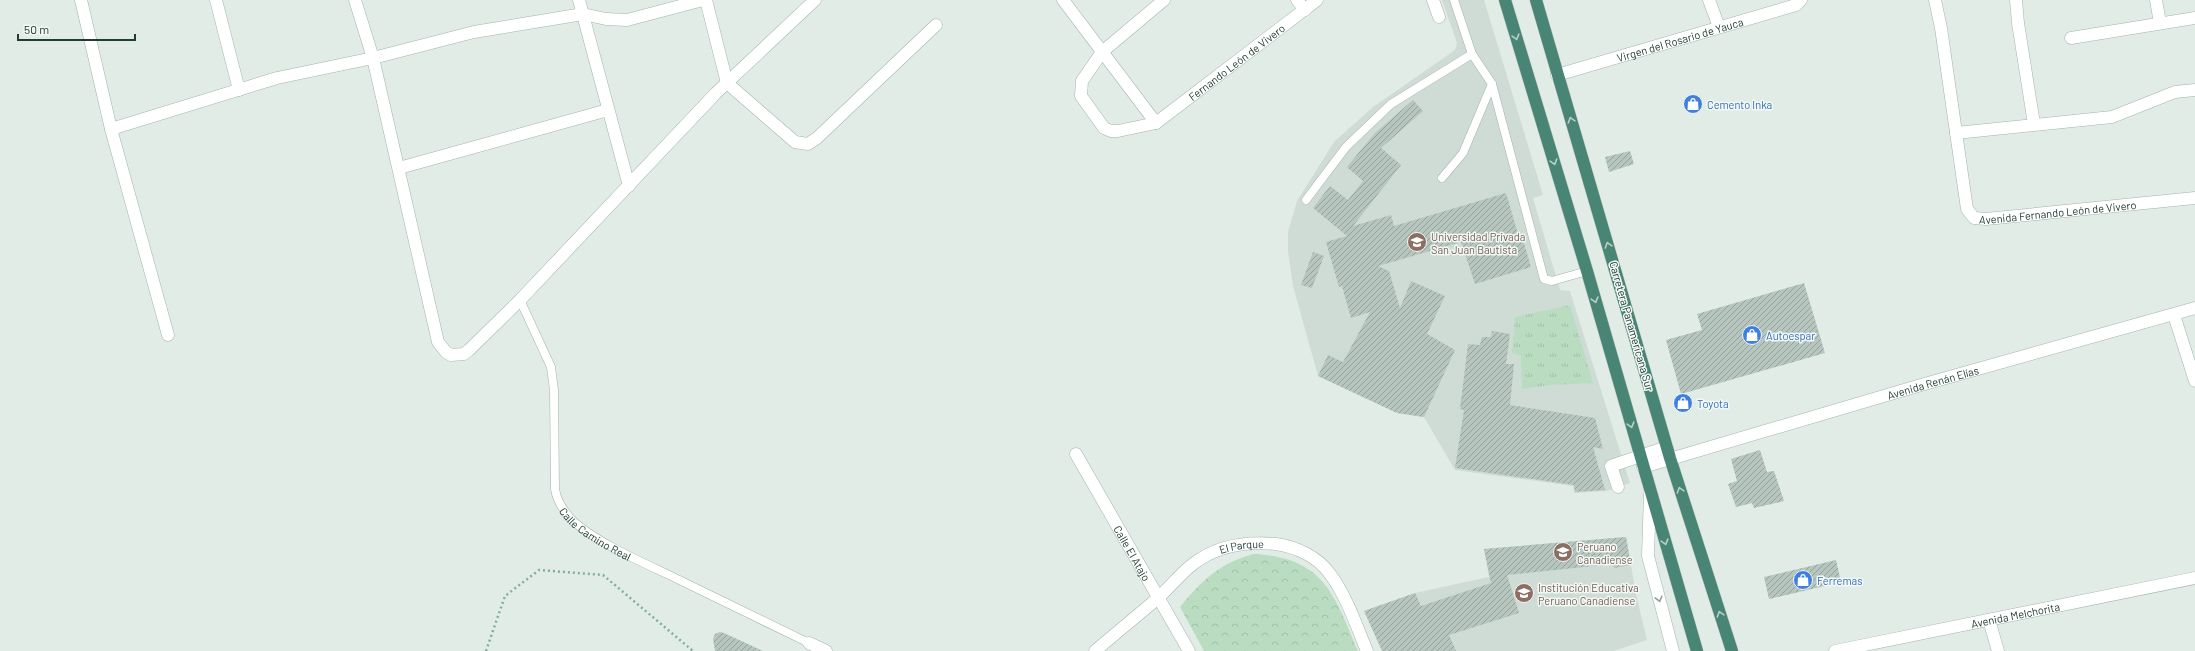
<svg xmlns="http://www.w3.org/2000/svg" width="2195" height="651" viewBox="0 0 2195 651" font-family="Barlow,sans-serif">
  <defs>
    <pattern id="grass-tufts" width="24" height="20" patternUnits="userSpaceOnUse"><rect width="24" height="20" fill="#baddc2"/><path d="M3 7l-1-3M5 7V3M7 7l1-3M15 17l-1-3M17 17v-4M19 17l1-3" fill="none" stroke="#a0bfa7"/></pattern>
    <pattern id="forest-crowns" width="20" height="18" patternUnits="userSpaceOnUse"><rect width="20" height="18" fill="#baddc2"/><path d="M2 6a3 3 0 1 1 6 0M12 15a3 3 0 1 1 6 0" fill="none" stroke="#a0bfa7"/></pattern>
    <pattern id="building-hatch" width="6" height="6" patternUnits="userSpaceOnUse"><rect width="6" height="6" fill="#b6c6bf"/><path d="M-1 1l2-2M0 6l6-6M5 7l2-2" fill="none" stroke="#94a29c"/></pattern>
  </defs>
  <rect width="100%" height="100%" fill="#e1ece6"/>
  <g fill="#cfdbd5">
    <path d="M1442 0H1484L1543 195 1533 198 1560 290 1570 291 1630 483 1607 491 1574 493 1573 486 1455 470 1424 417 1397 413 1318 376 1293 286 1288 251V232L1297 201 1334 142 1373 107 1455 50 1457 43Z"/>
    <path d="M1626 537 1636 594 1647 640 1613 651H1428L1364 611 1415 593 1489 577 1484 549Z"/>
  </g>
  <path fill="url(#grass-tufts)" d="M1570 305 1593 383 1549 385 1522 389 1521 356 1512 353 1515 317Z"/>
  <path fill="url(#forest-crowns)" d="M1254 554C1324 558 1334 594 1358 651H1204L1180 607C1201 581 1221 562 1254 554Z"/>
  <g fill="url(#building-hatch)">
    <path d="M1413 100 1423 111 1381 148 1401 165 1353 226 1391 215 1394 226 1506 193 1518 234 1521 233 1531 267 1475 284 1461 242 1378 266 1389 271 1400 308 1411 281 1445 296 1427 334 1455 350 1424 417 1397 413 1318 376 1328 355 1343 362 1370 312 1351 318 1342 286 1339 287 1326 242 1347 236 1313 208 1330 186 1348 200 1363 181 1347 167 1374 134Z"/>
    <path d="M1630 151 1634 164 1609 172 1605 157Z"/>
    <path d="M1313 252 1324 256 1312 288 1301 285Z"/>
    <path d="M1804 283 1825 353 1681 394 1666 340 1702 330 1697 314Z"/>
    <path d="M1492 331 1510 334 1506 364H1514L1510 405 1595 418 1603 449 1593 447 1605 490 1575 492 1574 485 1455 468 1464 410 1460 409 1468 344 1480 345 1482 337H1491Z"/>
    <path d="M1760 450 1767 472 1774 471 1784 501 1754 508 1752 503 1736 507 1728 484 1737 481 1731 459Z"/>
    <path d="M1626 537 1631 565 1614 568 1613 564 1507 575 1519 613 1449 635 1456 651H1382L1364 611 1415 593 1421 606 1491 583 1484 549Z"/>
    <path d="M1836 560 1841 582 1769 599 1764 577Z"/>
    <path d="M720 632 724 633 763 651H715L713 639 715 634Z"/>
  </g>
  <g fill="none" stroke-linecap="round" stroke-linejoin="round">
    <g stroke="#a4b4ad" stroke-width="9">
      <g id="service">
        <path d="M1454 0 1472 54 1492 84 1544 279 1552 281 1587 271"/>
        <path d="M1442 178 1463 153 1492 84"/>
        <path d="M1306 200 1346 147 1391 104 1472 54"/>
        <path id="s1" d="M520 300 551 367 554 390 555 489C557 502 565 513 574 522 599 543 637 560 667 574 714 597 762 620 809 643"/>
      </g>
    </g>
    <g stroke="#a4b4ad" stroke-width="13">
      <path id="pedestrian" d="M1618 487 1611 466 1667 447"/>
    </g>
    <g stroke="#a4b4ad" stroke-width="13">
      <g id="minor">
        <path d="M81 0 111 129 168 335"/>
        <path d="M216 0 239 90"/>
        <path d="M355 0 373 58 438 342 446 352 451 355 464 354 469 350 520 300 716 93 815 0"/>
        <path d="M579 0 629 186"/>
        <path d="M706 0 727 83 795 142 808 144 817 138 936 25"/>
        <path d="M1063 0 1156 123"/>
        <path id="s2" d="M1164 0 1102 52 1082 81 1081 96 1104 128 1111 131H1118L1156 123 1317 0"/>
        <path d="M1297 0 1305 10"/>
        <path d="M1433 0 1439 17"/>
        <path d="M1709 0 1719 27"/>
        <path id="s3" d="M1935 0 1941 28 1967 209 1974 218 1986 219 2195 198"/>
        <path d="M2016 0 2018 23 2034 124"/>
        <path d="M2156 0 2160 23"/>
        <path d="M2071 38 2195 18"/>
        <path id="s4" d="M1557 75 1796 5 1801 0"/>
        <path d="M111 129 277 78 373 58 474 32 583 14 606 19 627 20 703 0"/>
        <path d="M1956 133 2112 117 2175 92 2195 90"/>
        <path d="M399 168 608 110"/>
        <path d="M2174 315 2195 381"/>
        <path id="s5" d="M1076 454 1189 651"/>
        <path id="s6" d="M1643 467 1921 385 2195 308"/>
        <path d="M1650 494 1648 556 1673 651"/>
        <path d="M1989 620 1998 651"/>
        <path d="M809 643 826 651"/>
        <path id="s7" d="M1095 651C1116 633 1137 616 1158 598 1170 587 1180 574 1193 564 1217 545 1246 541 1276 544 1297 547 1318 557 1330 574 1347 597 1356 625 1367 651"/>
        <path id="s8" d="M1835 651 2195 578"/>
      </g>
    </g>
    <g stroke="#c1c8c6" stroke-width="13">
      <g id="trunk">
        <path d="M1505 0 1587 271 1697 651"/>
        <path d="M1536 0 1670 458 1732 651"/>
      </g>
    </g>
    <path stroke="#81af9f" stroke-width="2.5" stroke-dasharray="2 3" stroke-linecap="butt" d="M486 651 505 596 539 570 603 575 693 651"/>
    <use href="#service" stroke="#fff" stroke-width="8"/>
    <use href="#pedestrian" stroke="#fff" stroke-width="12"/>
    <use href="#minor" stroke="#fff" stroke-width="12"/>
    <use href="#trunk" stroke="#498575" stroke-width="12"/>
  </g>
  <defs><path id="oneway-chevron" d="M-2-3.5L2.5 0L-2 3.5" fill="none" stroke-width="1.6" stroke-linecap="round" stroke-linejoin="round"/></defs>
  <g stroke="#b6d0c8">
    <use href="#oneway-chevron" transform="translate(1516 37) rotate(74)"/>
    <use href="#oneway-chevron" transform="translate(1571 120) rotate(-107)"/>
    <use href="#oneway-chevron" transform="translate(1554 162) rotate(73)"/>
    <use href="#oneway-chevron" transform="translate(1608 245) rotate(-107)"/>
    <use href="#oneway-chevron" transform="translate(1595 300) rotate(74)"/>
    <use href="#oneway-chevron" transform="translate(1631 425) rotate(74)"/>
    <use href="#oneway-chevron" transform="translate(1680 490) rotate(-108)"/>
    <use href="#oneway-chevron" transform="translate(1665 542) rotate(74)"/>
    <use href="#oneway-chevron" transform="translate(1720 614) rotate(-108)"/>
  </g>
  <use stroke="#909e9a" href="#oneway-chevron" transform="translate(1659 599) rotate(76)"/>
  <defs>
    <g id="shop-disc" transform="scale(1)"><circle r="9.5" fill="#3f7fe0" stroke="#f1f8f5"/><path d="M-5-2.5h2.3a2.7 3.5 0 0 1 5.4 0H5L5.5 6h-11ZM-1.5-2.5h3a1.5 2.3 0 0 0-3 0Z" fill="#fff"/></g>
    <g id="university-disc" transform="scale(1)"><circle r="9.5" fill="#8d6e63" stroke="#f1f8f5"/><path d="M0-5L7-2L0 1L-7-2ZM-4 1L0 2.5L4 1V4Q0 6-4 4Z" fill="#fff"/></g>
    <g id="school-disc" transform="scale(1)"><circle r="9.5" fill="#8d6e63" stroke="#f1f8f5"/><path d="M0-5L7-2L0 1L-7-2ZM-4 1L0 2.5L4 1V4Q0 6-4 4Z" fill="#fff"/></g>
  </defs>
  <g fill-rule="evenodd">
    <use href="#shop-disc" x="1693" y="104"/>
    <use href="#university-disc" x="1417" y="242"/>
    <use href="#shop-disc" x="1752" y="335"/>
    <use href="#shop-disc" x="1683" y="403"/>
    <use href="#school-disc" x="1563" y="552"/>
    <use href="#shop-disc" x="1803" y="580"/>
    <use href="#school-disc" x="1524" y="593"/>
  </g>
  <g text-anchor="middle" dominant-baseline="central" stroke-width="3" stroke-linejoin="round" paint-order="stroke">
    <g font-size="11" fill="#213c34" stroke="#f1f8f5">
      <text stroke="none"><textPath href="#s4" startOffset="128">Virgen del Rosario de Yauca</textPath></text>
      <text stroke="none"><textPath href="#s2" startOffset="325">Fernando León de Vivero</textPath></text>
      <text stroke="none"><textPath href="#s3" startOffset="307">Avenida Fernando León de Vivero</textPath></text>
      <text transform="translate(1632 326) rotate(74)">Carretera Panamericana Sur</text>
      <text stroke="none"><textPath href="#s6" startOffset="302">Avenida Renán Elías</textPath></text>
      <text stroke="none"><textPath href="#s1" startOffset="259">Calle Camino Real</textPath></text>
      <text stroke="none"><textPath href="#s7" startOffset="184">El Parque</textPath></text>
      <text stroke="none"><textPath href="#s5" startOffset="114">Calle El Atajo</textPath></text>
      <text stroke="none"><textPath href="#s8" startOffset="184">Avenida Melchorita</textPath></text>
    </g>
    <g font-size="11" fill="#366cbe" stroke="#f1f8f5" text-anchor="start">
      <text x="1707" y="104">Cemento Inka</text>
      <text x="1766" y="335">Autoespar</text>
      <text x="1697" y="403">Toyota</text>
      <text x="1817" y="580">Ferremas</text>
    </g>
    <g font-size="11" fill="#785e54" stroke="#f1f8f5" text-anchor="start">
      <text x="1431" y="236">Universidad Privada<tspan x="1431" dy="13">San Juan Bautista</tspan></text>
      <text x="1577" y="546">Peruano<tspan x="1577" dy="13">Canadiense</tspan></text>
      <text x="1538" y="587">Institución Educativa<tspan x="1538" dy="13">Peruano Canadiense</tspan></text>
    </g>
  </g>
  <path d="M18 34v6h117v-6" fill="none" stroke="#213c34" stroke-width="2"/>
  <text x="24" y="34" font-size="12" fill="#213c34" stroke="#f1f8f5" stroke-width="3" paint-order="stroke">50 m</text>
</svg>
